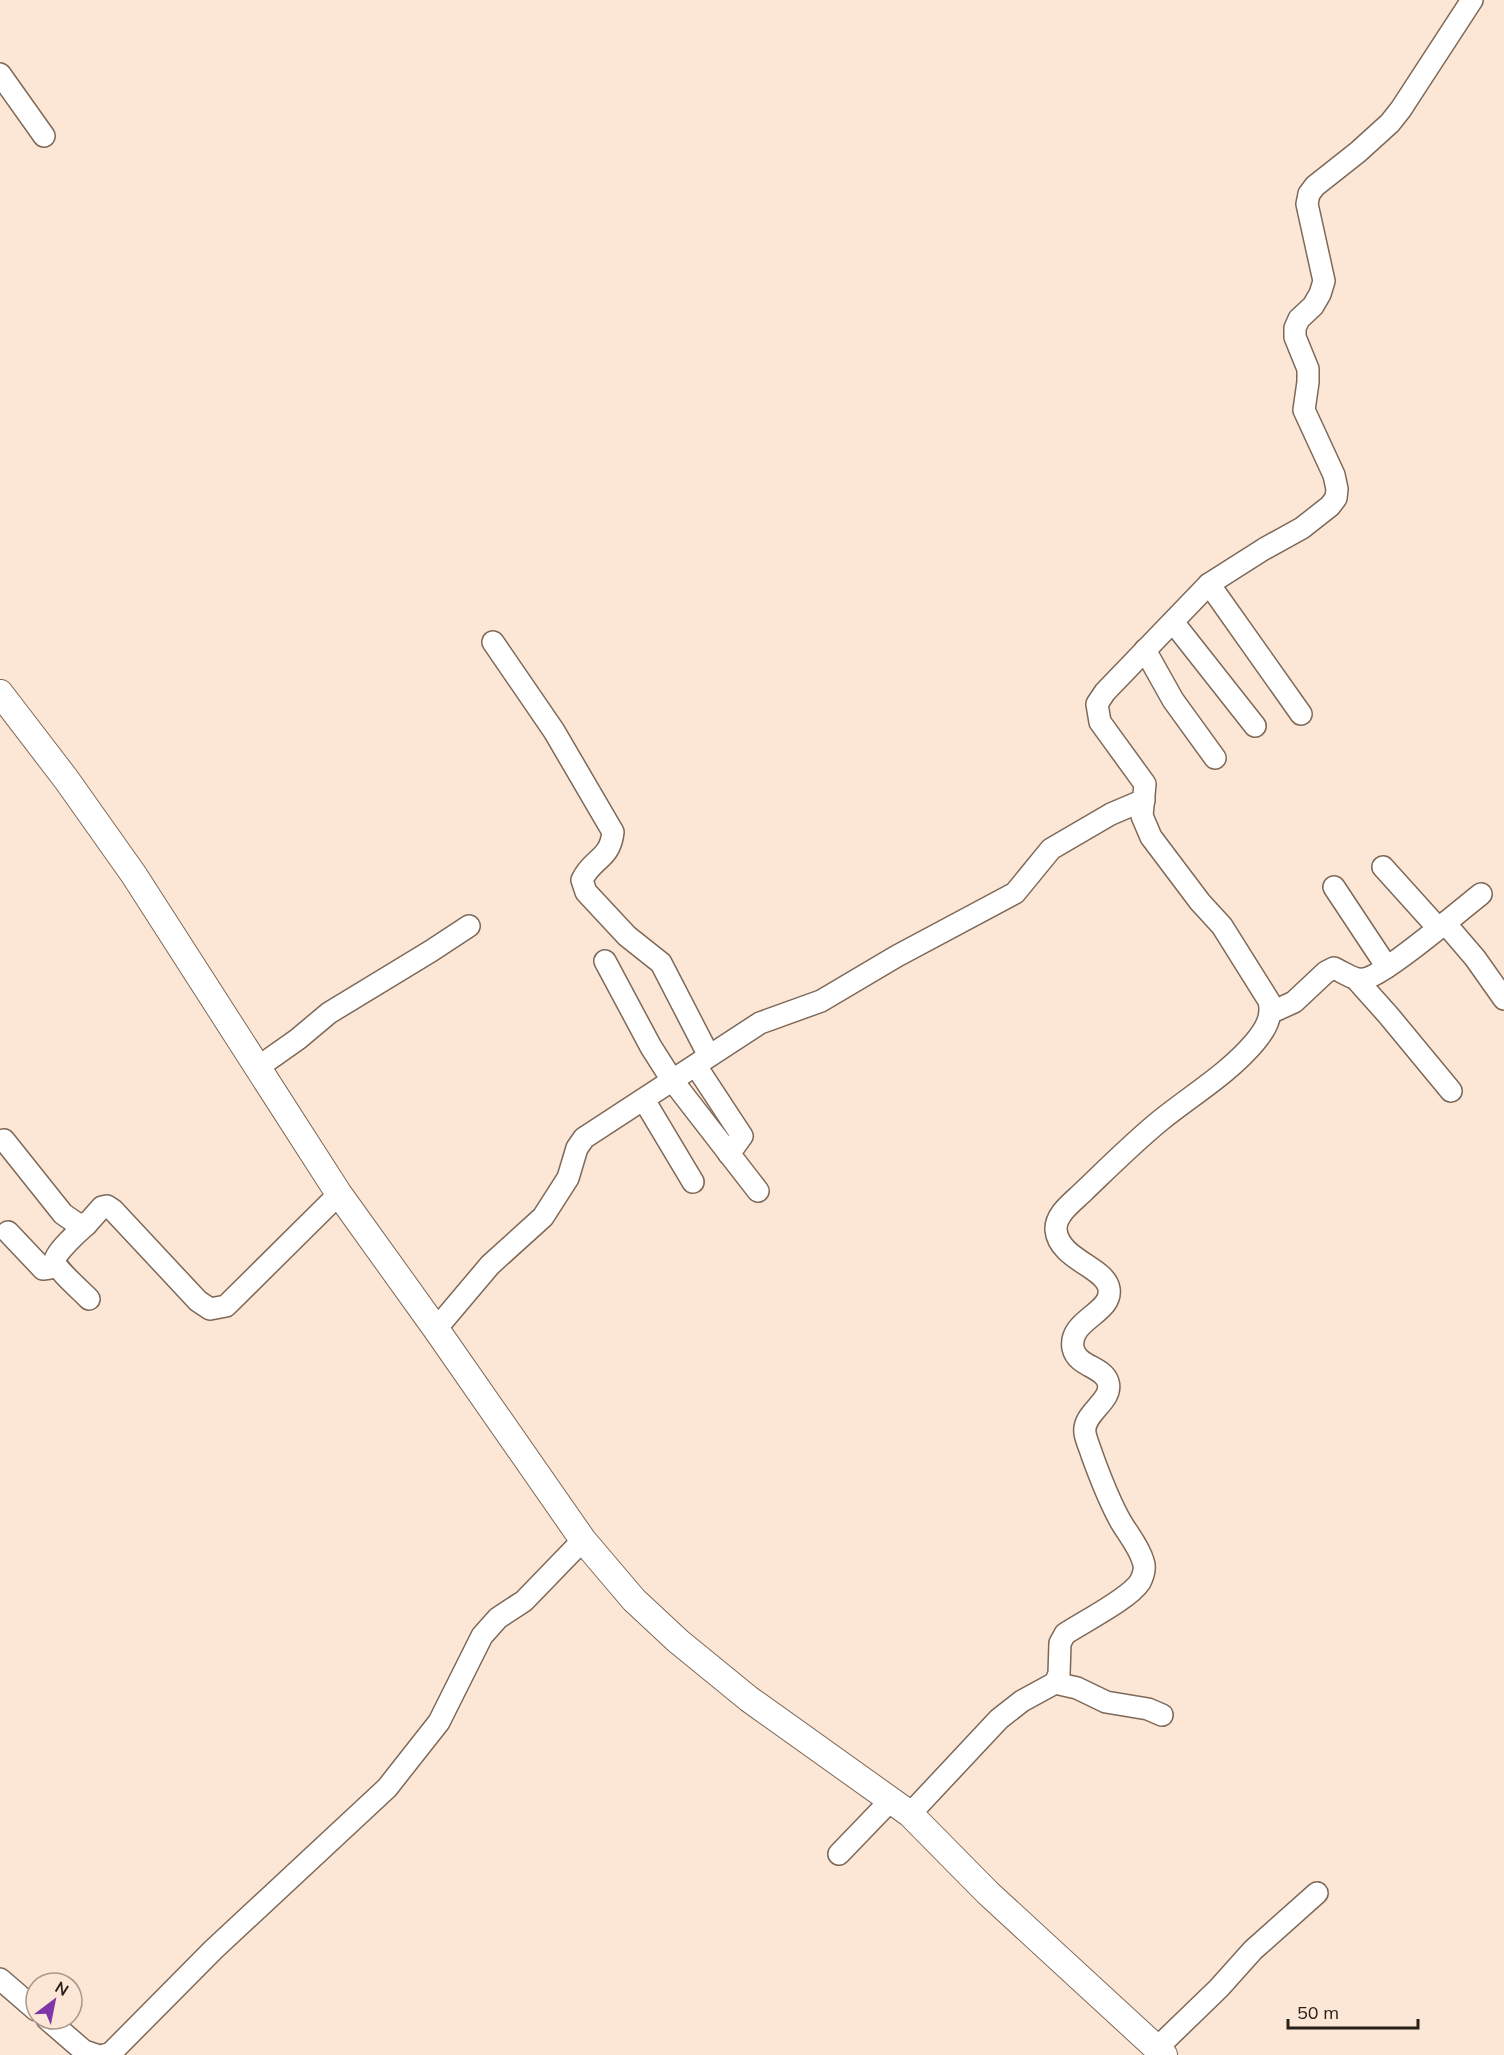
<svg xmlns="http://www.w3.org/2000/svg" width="1504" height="2055" viewBox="0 0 1504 2055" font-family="Mulish,sans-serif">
  <rect width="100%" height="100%" fill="#fce7d7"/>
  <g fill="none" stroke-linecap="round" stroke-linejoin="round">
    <g stroke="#7e6857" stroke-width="24">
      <g id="minor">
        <path d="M0 74 44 136"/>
        <path d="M1209 584 1301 714"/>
        <path d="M1173 622 1255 726"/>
        <path d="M493 642 554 731 613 832C610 860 592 858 582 880L586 892 627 936 661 963 709 1056"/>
        <path d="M1145 650 1173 700 1215 758"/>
        <path d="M1383 867 1438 928"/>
        <path d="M1334 887 1387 967"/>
        <path d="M1445 923 1475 958 1504 999"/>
        <path d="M605 961 651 1047 672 1080 758 1191"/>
        <path d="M1356 979 1389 1016 1451 1091"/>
        <path d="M1272 1012 1294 1002 1326 972 1334 968C1343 972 1355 981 1364 979 1382 977 1462 909 1481 894"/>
        <path d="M696 1066 742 1136 729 1154"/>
        <path d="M257 1068 298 1039 329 1013 431 951 469 926"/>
        <path d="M644 1100 693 1182"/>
        <path d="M4 1140 63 1214 76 1223 86 1225 102 1207 107 1206 113 1210 198 1301 210 1309 226 1306 339 1194"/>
        <path d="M86 1225C79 1231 55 1253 55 1260 55 1269 83 1292 89 1299"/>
        <path d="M8 1232 43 1269 50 1268 55 1263"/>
        <path d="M436 1329 490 1265 543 1217 568 1178 577 1148 584 1138 760 1023 821 1001 897 956 1015 893 1051 849 1111 814 1144 800"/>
        <path d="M1055 1683 1077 1688 1106 1702 1148 1709 1162 1715"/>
        <path d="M910 1814 999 1719 1022 1701 1055 1683 1059 1674 1060 1643 1065 1634C1083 1622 1129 1599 1140 1582 1143 1576 1146 1568 1143 1561 1139 1547 1128 1534 1121 1522 1109 1501 1100 1477 1092 1455 1090 1448 1086 1440 1085 1433 1082 1413 1114 1401 1108 1382 1103 1366 1077 1367 1073 1348 1068 1320 1113 1313 1109 1289 1106 1267 1059 1260 1056 1230 1055 1214 1074 1201 1084 1191 1109 1167 1134 1142 1161 1120 1192 1095 1229 1073 1255 1042 1265 1030 1273 1017 1269 1001L1222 926 1200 902 1151 837 1142 816 1145 784 1100 722 1097 704 1105 692 1209 584 1264 549 1302 528 1330 506 1336 498 1337 489 1334 475 1304 410 1308 382V369L1295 337V328L1299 319 1313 306 1320 294 1324 281 1307 204 1309 194 1315 186 1358 152 1390 123 1401 109 1472 0"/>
        <path d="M839 1854 891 1800"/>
        <path d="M0 1979 36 2010"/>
        <path d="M47 2019 84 2051 96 2055"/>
        <path d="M1157 2048 1219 1988 1253 1950 1317 1893"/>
        <path d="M104 2055 111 2053 213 1950 387 1788 439 1722 482 1636 498 1618 524 1601 583 1540"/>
      </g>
    </g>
    <g stroke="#7e6857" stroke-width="28">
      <path id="major" d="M0 693 66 779 134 875 339 1194 436 1329 583 1540 634 1600 678 1641 749 1699 910 1814 988 1893 1164 2055"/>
    </g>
    <use href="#minor" stroke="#fff" stroke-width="21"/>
    <use href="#major" stroke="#fff" stroke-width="26"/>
  </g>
  <g transform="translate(54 2001) rotate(32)"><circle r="28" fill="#fce7d7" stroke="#a8978b" stroke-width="1.5"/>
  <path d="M0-4.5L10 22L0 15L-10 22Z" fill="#7e36a8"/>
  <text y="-9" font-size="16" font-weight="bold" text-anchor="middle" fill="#292019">N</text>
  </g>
  <path d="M1288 2019v9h130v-9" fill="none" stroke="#292019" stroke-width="3"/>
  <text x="1297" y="2019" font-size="18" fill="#292019" stroke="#fce7d7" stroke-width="4.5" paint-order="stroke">50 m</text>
</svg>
